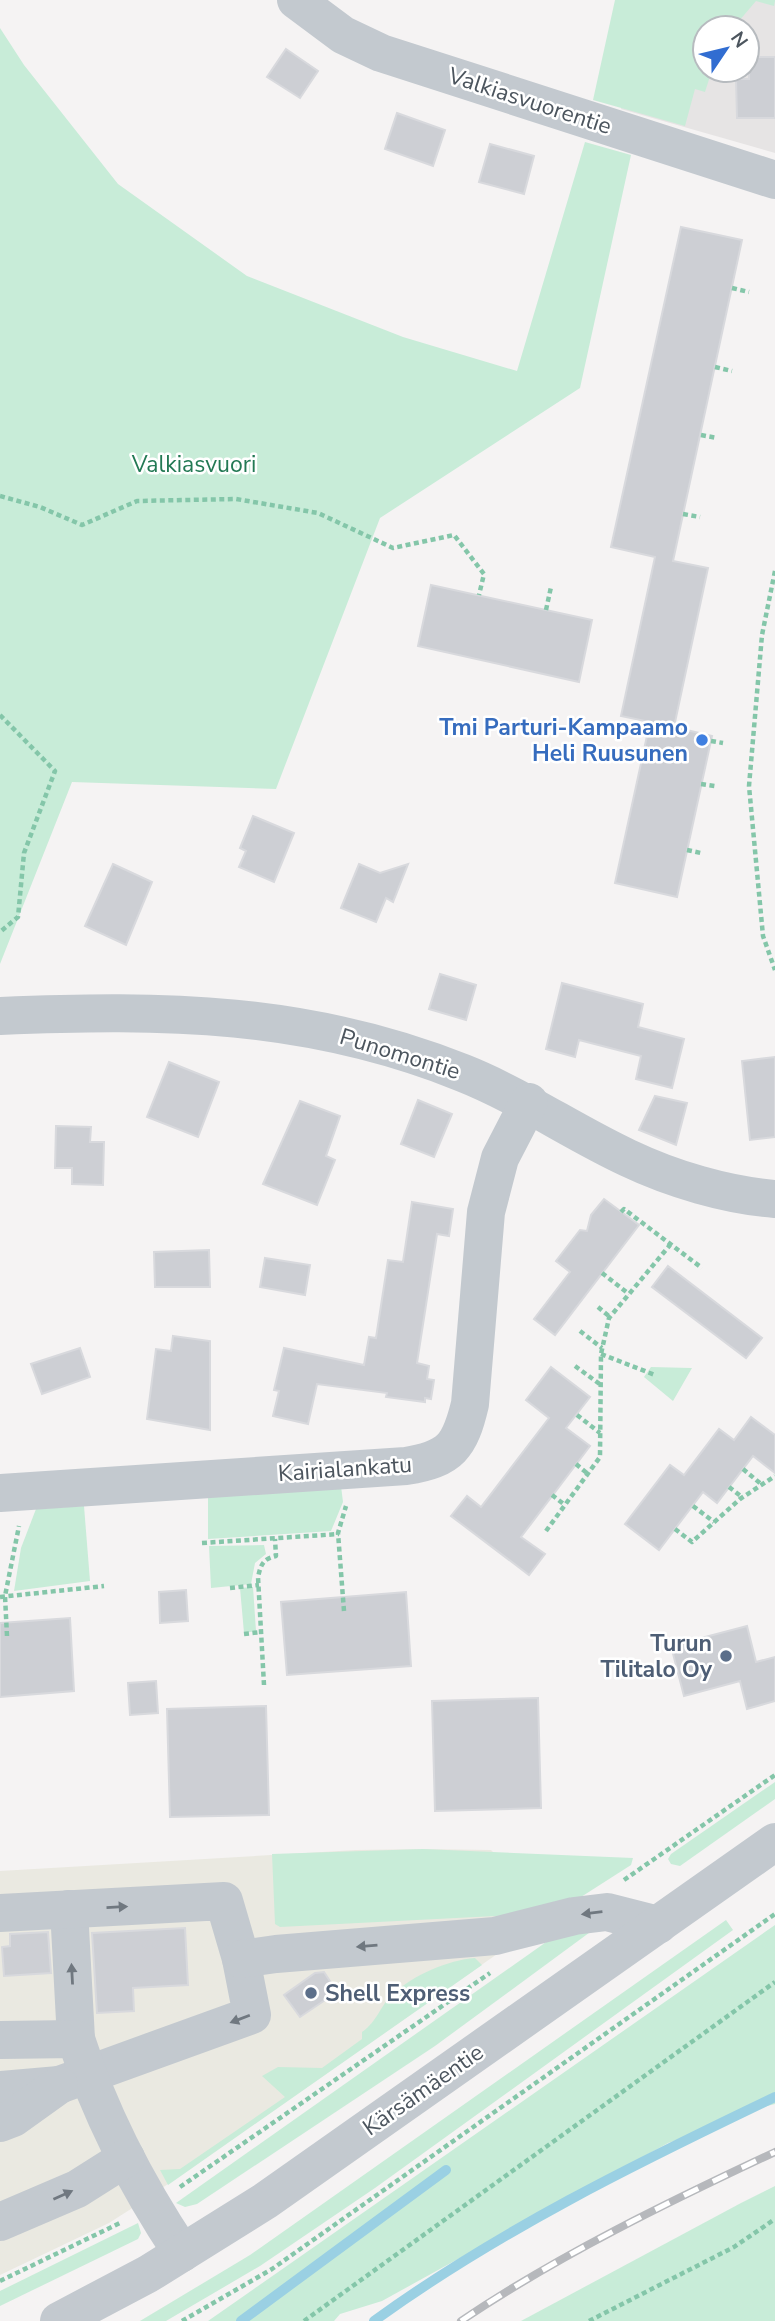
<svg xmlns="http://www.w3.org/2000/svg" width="775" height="2321" viewBox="0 0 775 2321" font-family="'Nunito Sans',sans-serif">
  <rect width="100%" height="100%" fill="#f5f3f3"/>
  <path fill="#eae9e1" d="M423 1849 491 1850 556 1913 145 2200 109 2223 0 2275V1871L356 1850Z"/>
  <path fill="#e6e4e4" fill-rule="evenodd" d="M645 0H775V153L621 109ZM705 28H747V70H705Z"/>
  <g fill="#c8ecd8">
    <path d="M615 0H775V1L774 6 756 1 733 28H705V70H712L705 92 695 89 685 126 593 100Z"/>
    <path d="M0 28 24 65 118 184 247 276 403 337 517 371 585 142 631 155 580 388 380 518 276 789 72 782 0 964Z"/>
    <path d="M651 1367 691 1368H692L673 1401 644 1377Z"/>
    <path d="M341 1486 343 1502 331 1531 208 1539V1495Z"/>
    <path d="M84 1506 90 1581 14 1591 21 1548 36 1509Z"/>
    <path d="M264 1545 266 1554 255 1563 251 1584 211 1588 209 1546Z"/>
    <path d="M253 1587 256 1631 244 1633 240 1588Z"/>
    <path d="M775 1782V1799L680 1866 671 1864 668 1859 671 1854Z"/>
    <path d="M423 1849 633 1858 631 1865 556 1913 280 1927 275 1924 272 1854Z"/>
    <path d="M726 1920 733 1930 375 2188 260 2266 166 2321H140L250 2255Z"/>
    <path d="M775 1925V2104L748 2111 710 2129 668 2143 382 2301 340 2314 334 2321H208Z"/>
    <path d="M597 1927 435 2046 197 2204 185 2207 176 2203 566 1928Z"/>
    <path d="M475 1958 482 1965 168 2185 160 2170 180 2169 285 2097 262 2076 278 2067 322 2068 362 2039V2032C378 2021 380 2005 394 1993 414 1975 448 1960 475 1958Z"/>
    <path d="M775 2186V2321H521L741 2203Z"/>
    <path d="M138 2223 141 2233 138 2239 0 2306V2291Z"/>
  </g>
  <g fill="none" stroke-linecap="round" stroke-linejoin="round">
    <g stroke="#9ad0e3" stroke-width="10">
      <path d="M241 2321 446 2170"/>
      <path d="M374 2321C498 2231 637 2163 775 2097"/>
    </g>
  </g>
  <g fill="#cdcfd4" stroke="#d8d9dd" stroke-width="2">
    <path d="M286 49 318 71 300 98 267 77Z"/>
    <path d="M749 57H775V118H737L736 79H749Z"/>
    <path d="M397 113 445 130 433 166 385 149Z"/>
    <path d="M490 144 534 156 524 194 479 182Z"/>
    <path d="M681 227 742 240 673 561 708 568 674 727 712 736 677 897 615 883 650 722 621 716 655 557 611 547Z"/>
    <path d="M431 585 592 620 579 682 418 646Z"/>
    <path d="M253 816 294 833 274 882 239 867 246 851 240 848Z"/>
    <path d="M113 864 152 882 126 945 85 926Z"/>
    <path d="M359 864 380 873 408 864 393 902 386 898 376 922 341 908Z"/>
    <path d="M440 974 476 985 466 1020 429 1009Z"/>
    <path d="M562 983 643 1004 638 1027 684 1039 672 1088 636 1079 641 1056 579 1040 575 1057 546 1049Z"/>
    <path d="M775 1057V1137L750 1140 742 1061Z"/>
    <path d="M169 1062 219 1082 198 1137 147 1117Z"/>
    <path d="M655 1096 687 1103 676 1145 639 1130Z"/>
    <path d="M418 1100 452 1114 434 1157 401 1144Z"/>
    <path d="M300 1101 340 1116 326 1156 335 1160 317 1205 263 1184Z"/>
    <path d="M56 1126 91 1127 90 1142H104L103 1185 72 1184V1168H55Z"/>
    <path d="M604 1199 639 1225 555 1335 534 1319 570 1272 556 1261 580 1230 587 1231 591 1215Z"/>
    <path d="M412 1202 453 1209 449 1236 437 1234 417 1363 429 1366 427 1379 434 1380 431 1399 425 1398V1402L386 1397 387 1393 317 1384 308 1424 273 1416 279 1391 274 1390 284 1348 364 1365 369 1337 376 1338 388 1260 403 1262Z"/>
    <path d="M209 1250 210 1287H155L154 1252Z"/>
    <path d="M265 1258 310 1265 305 1295 260 1287Z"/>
    <path d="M668 1266 762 1338 746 1358 652 1287Z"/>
    <path d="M173 1336 210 1341V1430L147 1419 156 1349 171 1351Z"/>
    <path d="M80 1348 90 1377 42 1394 31 1364Z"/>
    <path d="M551 1367 590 1397 566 1428 590 1446 521 1537 545 1554 529 1575 451 1516 467 1496 481 1507 549 1418 526 1400Z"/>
    <path d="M751 1417 775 1435V1473L753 1456 717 1503 703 1492 659 1550 625 1524 670 1465 684 1475 719 1429 734 1440Z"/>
    <path d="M186 1590 188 1621 160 1623 159 1592Z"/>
    <path d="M406 1592 411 1666 287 1675 281 1602Z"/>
    <path d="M70 1618 74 1691 0 1697V1623Z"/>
    <path d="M747 1626 756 1662 775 1657V1701L747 1709 740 1681 684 1696 671 1646Z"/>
    <path d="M156 1681 158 1713 130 1715 128 1683Z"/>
    <path d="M538 1698 541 1808 435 1811 432 1701Z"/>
    <path d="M266 1706 269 1815 170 1817 167 1709Z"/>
    <path d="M185 1928 188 1985 133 1988 134 2011 97 2013 92 1933Z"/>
    <path d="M48 1932 51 1973 4 1976 2 1947 10 1946V1934Z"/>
    <path d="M324 1972 337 1992 300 2017 284 1995 315 1973Z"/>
  </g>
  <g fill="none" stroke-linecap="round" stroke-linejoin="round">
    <g stroke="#84c6a9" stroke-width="4.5" stroke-dasharray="5 3.5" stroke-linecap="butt">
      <path d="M732 288 749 292"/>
      <path d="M715 367 732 371"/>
      <path d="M701 435 717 438"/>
      <path d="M0 496 40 507 82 525 137 501 236 499 318 513 393 548 454 535 484 574 479 595"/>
      <path d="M683 514 700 517"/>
      <path d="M775 571 762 635 749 786 763 936 775 970"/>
      <path d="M546 610 551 587"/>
      <path d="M0 715 55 771 24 853 18 917 0 932"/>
      <path d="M711 741 723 743"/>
      <path d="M701 784 715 786"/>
      <path d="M687 850 701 853"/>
      <path d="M621 1212 624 1209 702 1268"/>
      <path d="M602 1273 629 1294"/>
      <path d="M598 1307 610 1317"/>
      <path d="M580 1331 602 1348"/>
      <path d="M601 1354 655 1375"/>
      <path d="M575 1366 601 1385"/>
      <path d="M577 1415 600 1433"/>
      <path d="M576 1464 588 1474"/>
      <path d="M743 1469 761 1484"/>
      <path d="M729 1487 742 1497"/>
      <path d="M552 1495 565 1505"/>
      <path d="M693 1506 714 1522"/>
      <path d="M675 1529 692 1542 740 1499 775 1476"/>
      <path d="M546 1531 600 1457 601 1354 609 1318 670 1245"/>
      <path d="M202 1543 339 1534"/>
      <path d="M230 1588 259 1585"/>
      <path d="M0 1597 104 1586"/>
      <path d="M344 1611 338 1533 346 1506"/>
      <path d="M244 1634 261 1632"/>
      <path d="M7 1636 5 1596 19 1526"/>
      <path d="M264 1685 258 1577C261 1564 263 1559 276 1556L275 1539"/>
      <path d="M624 1880 775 1775"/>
      <path d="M180 2187 490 1973"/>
      <path d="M0 2281 122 2222"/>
      <path d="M182 2321 272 2269 775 1914"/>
      <path d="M304 2321 775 1982"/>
      <path d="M589 2321 734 2247 775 2219"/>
    </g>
    <g stroke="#c3c9cf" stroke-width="38">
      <path d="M296 0 343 35 381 53 775 180"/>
      <path d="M0 1016C163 1009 309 1011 463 1073 521 1096 572 1132 628 1158 672 1179 726 1195 775 1199"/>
      <path d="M0 1493 406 1466C451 1459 460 1446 470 1404L486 1212 500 1158 529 1102"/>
      <path d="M69 1909 76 2039"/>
      <path d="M0 1913 224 1901 241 1959 252 2015 59 2085 0 2090"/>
      <path d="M241 1959 276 1954 495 1936 574 1916 607 1912 658 1925"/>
      <path d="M0 2040 76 2039C100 2114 138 2187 182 2253"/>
      <path d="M0 2123 13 2118 59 2085"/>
      <path d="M0 2222 77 2189 126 2158"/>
      <path d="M59 2321 148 2274 265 2201 775 1842"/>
    </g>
    <g stroke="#b6b8bc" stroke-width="8">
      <path id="rail" d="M461 2321C559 2255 668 2202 775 2152"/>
    </g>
    <use href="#rail" stroke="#fff" stroke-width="5" stroke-dasharray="16" stroke-linecap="butt"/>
  </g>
  <defs><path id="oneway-solid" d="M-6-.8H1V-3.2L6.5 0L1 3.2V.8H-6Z" transform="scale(1.75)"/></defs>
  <g fill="#707880">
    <use href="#oneway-solid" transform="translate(117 1907) rotate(-3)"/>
    <use href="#oneway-solid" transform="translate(592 1913) rotate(173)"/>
    <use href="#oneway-solid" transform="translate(367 1946) rotate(175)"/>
    <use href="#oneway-solid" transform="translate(72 1974) rotate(-93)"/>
    <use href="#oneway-solid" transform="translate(240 2019) rotate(159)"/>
    <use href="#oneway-solid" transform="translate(63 2195) rotate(-24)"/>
  </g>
  <circle fill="#3f7fe0" stroke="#fff" stroke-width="2.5" cx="702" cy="740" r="7"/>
  <g fill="#5c6f8a" stroke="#fff" stroke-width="2.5">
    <circle cx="726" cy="1656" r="7"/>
    <circle cx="311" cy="1993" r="7"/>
  </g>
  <g text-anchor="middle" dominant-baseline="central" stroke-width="5" stroke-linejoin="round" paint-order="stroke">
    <g font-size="23" fill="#4c555e" stroke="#fff">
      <text transform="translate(530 101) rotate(18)">Valkiasvuorentie</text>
      <text transform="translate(400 1054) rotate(17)">Punomontie</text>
      <text transform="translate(345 1469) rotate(-4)">Kairialankatu</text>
      <text transform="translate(423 2090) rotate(-35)">Kärsämäentie</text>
    </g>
    <g font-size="23" fill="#237954" stroke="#fff">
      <text x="194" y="464">Valkiasvuori</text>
    </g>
    <g font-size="23" font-weight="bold" fill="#366cbe" stroke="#fff" text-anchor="end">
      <text x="688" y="727">Tmi Parturi-Kampaamo<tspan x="688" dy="26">Heli Ruusunen</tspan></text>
    </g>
    <g font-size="23" font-weight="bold" fill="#4e5e75" stroke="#fff" text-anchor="end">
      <text x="712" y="1643">Turun<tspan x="712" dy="26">Tilitalo Oy</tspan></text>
      <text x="325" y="1993" text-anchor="start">Shell Express</text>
    </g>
  </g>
  <g transform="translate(726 49) rotate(55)"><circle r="33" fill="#ffffff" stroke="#b7bbbf" stroke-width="2"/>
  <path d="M0-5L12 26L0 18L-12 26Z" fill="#316dd1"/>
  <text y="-10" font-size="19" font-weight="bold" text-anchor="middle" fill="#4c555e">N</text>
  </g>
</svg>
